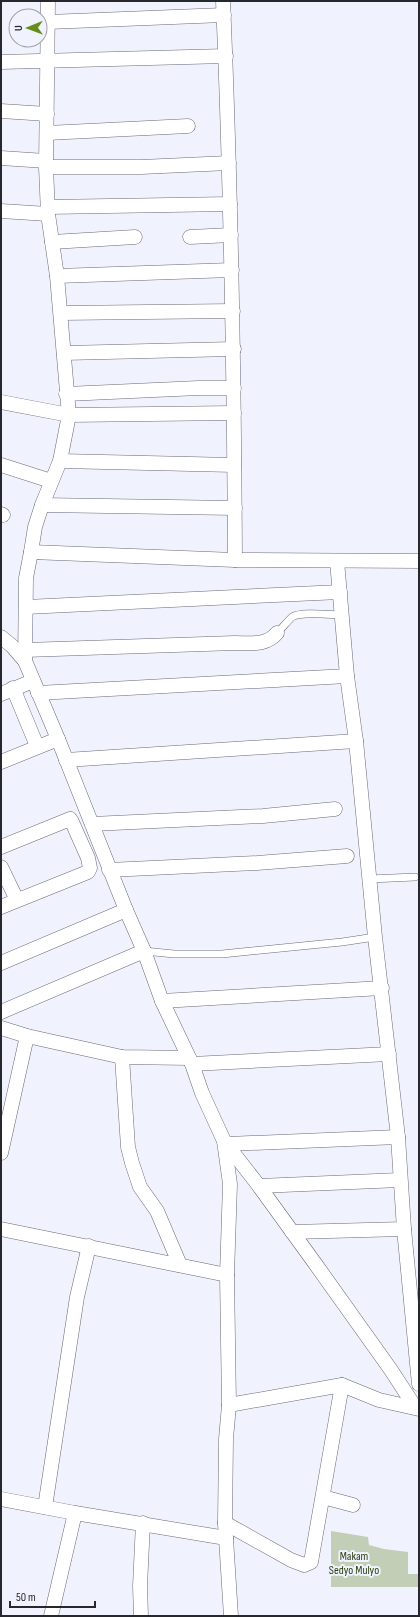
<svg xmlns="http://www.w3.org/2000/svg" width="420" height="1617" viewBox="0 0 420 1617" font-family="'Sofia Sans Condensed',sans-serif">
  <rect width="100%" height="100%" fill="#f0f2fd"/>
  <path fill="#c3ceb7" d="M331 1531 368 1537 369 1545 384 1549 408 1552V1574H419V1587H331Z"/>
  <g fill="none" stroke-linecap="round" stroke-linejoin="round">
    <g stroke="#686a77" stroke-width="8">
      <g id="lane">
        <path d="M277 633C282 628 287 622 292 617 301 611 331 615 342 615"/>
        <path d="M370 879 415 877"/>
        <path d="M144 951 174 954H222L342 942 375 937"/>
      </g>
    </g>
    <g stroke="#686a77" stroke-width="15">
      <g id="street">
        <path d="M223 1C231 187 234 374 235 560"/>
        <path d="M48 22 224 15"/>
        <path d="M1 62 226 56"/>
        <path d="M1 111 47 114"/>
        <path d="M47 133 188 126"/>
        <path d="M1 158 46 161"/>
        <path d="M46 167H141L229 163"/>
        <path d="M48 207 230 204"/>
        <path d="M1 211 48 214"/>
        <path d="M190 237 231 235"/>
        <path d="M52 242 135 237"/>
        <path d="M57 276 232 270"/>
        <path d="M61 313 233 311"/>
        <path d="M64 353 234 349"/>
        <path d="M66 394 199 388H234"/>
        <path d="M1 402 69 415 234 413"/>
        <path d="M60 461 234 465"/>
        <path d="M1 465 51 481"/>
        <path d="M42 505 235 508"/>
        <path d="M1 514 3 515"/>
        <path d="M31 552 35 527 42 505 60 461 69 415 57 276 48 214 46 167 48 1"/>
        <path d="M337 561 347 676 356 741 375 937 398 1137 404 1229 419 1384"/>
        <path d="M26 607 340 592"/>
        <path d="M1 637 12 646 25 661"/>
        <path d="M25 650 235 643C251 643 266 646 277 633"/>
        <path d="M13 688 37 746"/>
        <path d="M38 693 347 676"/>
        <path d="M1 694 33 681"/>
        <path d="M66 760 356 741"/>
        <path d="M1 762 58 739"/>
        <path d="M92 824 263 816 335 809"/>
        <path d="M1 847 70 819 72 822 88 858 90 868 88 872 1 907"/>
        <path d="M1 867 17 900"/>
        <path d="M109 870 257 863 347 856"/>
        <path d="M1 963 126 910"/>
        <path d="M162 1001 382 988"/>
        <path d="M1 1012 144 951"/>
        <path d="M1 1028 27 1036 122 1057 189 1058"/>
        <path d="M122 1057 128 1147 132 1163 140 1187 157 1211 180 1265"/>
        <path d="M192 1064 389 1054"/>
        <path d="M224 1141 259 1186 314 1262 391 1370 415 1407"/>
        <path d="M228 1144 398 1137"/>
        <path d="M1 1153 27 1036"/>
        <path d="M259 1186 400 1180"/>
        <path d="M1 1229 227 1275"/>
        <path d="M292 1232 404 1229"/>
        <path d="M229 1405 342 1385 379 1400 419 1409"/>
        <path d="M323 1497 353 1505"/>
        <path d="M1 1499 75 1513 226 1538"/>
        <path d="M45 1507 77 1297 89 1246"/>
        <path d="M225 1523 291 1560 304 1565 311 1562 342 1385"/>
        <path d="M51 1616 75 1513"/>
        <path d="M141 1616 140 1586 143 1523"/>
        <path d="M231 1616 225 1523 226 1439 229 1405 227 1275 230 1184 224 1141 202 1093 192 1064 162 1001 144 951 126 910 58 739 25 661 26 578 31 552 235 560 419 561"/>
      </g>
    </g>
    <use href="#lane" stroke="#fff" stroke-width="7"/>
    <use href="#street" stroke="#fff" stroke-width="14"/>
  </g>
  <g text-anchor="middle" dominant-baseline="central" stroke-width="4" stroke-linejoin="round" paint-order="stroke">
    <g font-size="12" fill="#2d400f" stroke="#f0f2fd">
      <text x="354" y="1556">Makam<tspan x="354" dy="14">Sedyo Mulyo</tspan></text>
    </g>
  </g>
  <rect width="420" height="1617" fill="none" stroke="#27282e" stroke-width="4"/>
  <g transform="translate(28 28) rotate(269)"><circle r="19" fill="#f0f2fd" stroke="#a0a1aa"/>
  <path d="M0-3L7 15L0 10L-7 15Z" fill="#648d1b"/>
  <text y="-6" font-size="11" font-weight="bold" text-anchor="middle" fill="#27282e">U</text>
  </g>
  <path d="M10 1601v6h85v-6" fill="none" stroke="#27282e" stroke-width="2"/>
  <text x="16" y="1601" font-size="12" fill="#27282e" stroke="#f0f2fd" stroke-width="3" paint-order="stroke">50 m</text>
</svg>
